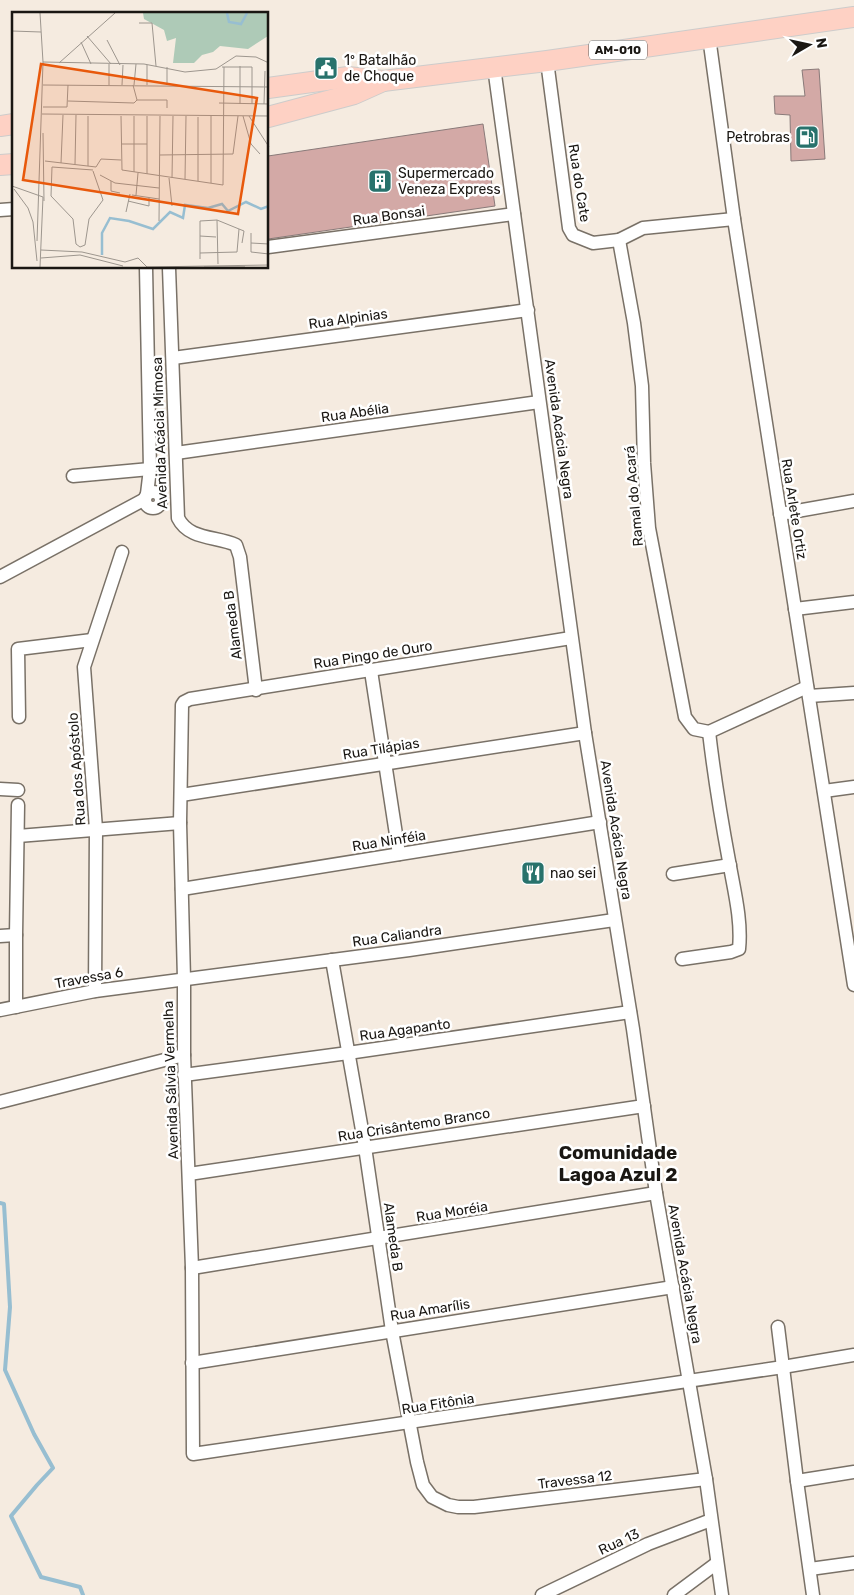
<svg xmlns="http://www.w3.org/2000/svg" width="854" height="1595" viewBox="0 0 854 1595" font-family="Rubik,sans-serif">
  <rect width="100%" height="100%" fill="#f5ebe0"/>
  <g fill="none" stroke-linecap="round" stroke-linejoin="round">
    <path stroke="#97bed1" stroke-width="4" d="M0 1203 4 1204 10 1307 5 1370 34 1434 53 1468 37 1485 11 1516 41 1577 80 1587 83 1595"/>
  </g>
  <g fill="#d3a9a6" stroke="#897a79">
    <path d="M819 69 825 159 791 161 790 115 775 114 774 96H805L802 70Z"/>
    <path d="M483 124 495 206 268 239V156Z"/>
  </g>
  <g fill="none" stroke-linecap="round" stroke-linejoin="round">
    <g stroke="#797167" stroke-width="15">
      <g id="minor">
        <path d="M709 37 734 219 854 985"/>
        <path d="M547 61 569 228 573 235 593 243 619 240 643 228 734 219"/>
        <path d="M494 67 585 733 633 1029 656 1193 706 1479 722 1595"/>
        <path d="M0 210 14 209"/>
        <path d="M619 240 634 323 642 386 644 463 649 528 685 717 694 729 709 732 807 687"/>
        <path d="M268 247 514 214"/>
        <path d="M146 268 150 469 147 494"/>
        <path d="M169 268 178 518C189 540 216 536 236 545L240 557 256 690"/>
        <path d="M173 358 528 310"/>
        <path d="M176 453 539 402"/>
        <path d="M73 476 150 469"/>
        <circle cx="153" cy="500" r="8"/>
        <path d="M780 514 854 501"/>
        <path d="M0 577 145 499"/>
        <path d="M795 609 854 602"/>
        <path d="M571 638 190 699 184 702 182 705 180 823 184 979V1055L192 1268 193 1454 783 1367 854 1355"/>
        <path d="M371 671 399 854"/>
        <path d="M809 696 854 693"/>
        <path d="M19 717 18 649 92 640"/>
        <path d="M0 789 18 790"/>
        <path d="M824 791 854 787"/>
        <path d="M181 795 585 733"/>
        <path d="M18 836 180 823"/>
        <path d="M673 874 730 865"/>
        <path d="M182 889 600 822"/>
        <path d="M0 936 16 935"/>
        <path d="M682 959 731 952 739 949C742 920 734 890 729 861 721 818 714 775 709 732"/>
        <path d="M332 960 365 1147 392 1331 417 1462 423 1485 432 1497 448 1505 458 1507H474L706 1479"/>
        <path d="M95 991 96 829 84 667 122 552"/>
        <path d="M16 1007V935L18 805"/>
        <path d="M0 1010 95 991 409 950 614 920"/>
        <path d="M184 1075 348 1053 630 1012"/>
        <path d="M0 1102 184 1055"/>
        <path d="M189 1174 644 1106"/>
        <path d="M192 1268 656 1193"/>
        <path d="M778 1327 797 1481 813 1595"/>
        <path d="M192 1363 673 1287"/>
        <path d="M797 1481 854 1472"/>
        <path d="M810 1569 854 1563"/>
        <path d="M542 1595 648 1544 711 1520"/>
        <path d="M674 1595 717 1563"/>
      </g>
    </g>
    <g stroke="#cdcccb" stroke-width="22">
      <g id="primary">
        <path d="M268 88 348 77 383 81 547 61 854 17"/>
        <path d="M268 117 354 94 383 81"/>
        <path d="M0 126 14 124"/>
        <path d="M0 165 14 164"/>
      </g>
    </g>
    <use href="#minor" stroke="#fff" stroke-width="12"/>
    <use href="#primary" stroke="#fed1c4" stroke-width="20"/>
  </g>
  <defs>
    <g id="civic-square" transform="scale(1.25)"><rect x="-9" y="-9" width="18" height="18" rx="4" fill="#28726c" stroke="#fff"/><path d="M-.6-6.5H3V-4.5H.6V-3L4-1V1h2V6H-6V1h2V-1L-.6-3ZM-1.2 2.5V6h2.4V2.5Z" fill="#fff"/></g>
    <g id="fuel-square" transform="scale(1.25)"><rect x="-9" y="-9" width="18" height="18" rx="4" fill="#28726c" stroke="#fff"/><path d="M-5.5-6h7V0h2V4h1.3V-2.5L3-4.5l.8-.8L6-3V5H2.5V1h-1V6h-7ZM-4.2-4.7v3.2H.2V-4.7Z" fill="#fff"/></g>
    <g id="building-square" transform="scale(1.25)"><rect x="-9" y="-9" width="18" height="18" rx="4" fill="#28726c" stroke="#fff"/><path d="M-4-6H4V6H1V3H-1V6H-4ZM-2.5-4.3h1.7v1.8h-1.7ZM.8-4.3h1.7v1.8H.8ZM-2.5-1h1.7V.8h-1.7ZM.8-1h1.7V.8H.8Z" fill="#fff"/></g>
    <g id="restaurant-square" transform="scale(1.25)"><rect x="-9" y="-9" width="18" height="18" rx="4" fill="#28726c" stroke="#fff"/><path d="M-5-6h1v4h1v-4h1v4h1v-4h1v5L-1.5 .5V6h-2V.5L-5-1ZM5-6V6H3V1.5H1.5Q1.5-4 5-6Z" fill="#fff"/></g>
  </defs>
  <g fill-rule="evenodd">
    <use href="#civic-square" x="326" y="68"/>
    <use href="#fuel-square" x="807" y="137"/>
    <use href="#building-square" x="380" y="181"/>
    <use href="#restaurant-square" x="533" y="873"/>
  </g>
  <g text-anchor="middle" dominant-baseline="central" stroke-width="5" stroke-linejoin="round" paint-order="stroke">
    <rect fill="#fff" stroke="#5f5d5a" stroke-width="1" x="589" y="40.5" width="58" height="19" rx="4"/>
    <g font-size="12" font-weight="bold" fill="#1a1713">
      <text x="618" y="50">AM-010</text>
    </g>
    <g font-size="14" fill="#1a1713" stroke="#fff" text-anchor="start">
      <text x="344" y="60">1º Batalhão<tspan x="344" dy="16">de Choque</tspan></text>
      <text x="790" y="137" text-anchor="end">Petrobras</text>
      <text x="398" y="173">Supermercado<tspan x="398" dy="16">Veneza Express</tspan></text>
      <text x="550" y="873">nao sei</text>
    </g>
    <g font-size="14" fill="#1a1713" stroke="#fff">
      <text transform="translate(579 183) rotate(81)">Rua do Cate</text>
      <text transform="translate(389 216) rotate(-8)">Rua Bonsai</text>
      <text transform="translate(348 319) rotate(-8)">Rua Alpinias</text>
      <text transform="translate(355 413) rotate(-8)">Rua Abélia</text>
      <text transform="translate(559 429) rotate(82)">Avenida Acácia Negra</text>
      <text transform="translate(160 433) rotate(-92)">Avenida Acácia Mimosa</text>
      <text transform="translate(634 496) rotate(-95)">Ramal do Acará</text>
      <text transform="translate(794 509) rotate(81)">Rua Arlete Ortiz</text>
      <text transform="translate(233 625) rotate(-97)">Alameda B</text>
      <text transform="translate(373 655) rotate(-9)">Rua Pingo de Ouro</text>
      <text transform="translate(381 749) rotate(-9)">Rua Tilápias</text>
      <text transform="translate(77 769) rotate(-94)">Rua dos Apóstolo</text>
      <text transform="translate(616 830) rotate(81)">Avenida Acácia Negra</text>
      <text transform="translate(389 841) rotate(-9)">Rua Ninféia</text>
      <text transform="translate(397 936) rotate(-8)">Rua Caliandra</text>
      <text transform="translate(89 978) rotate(-10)">Travessa 6</text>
      <text transform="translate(405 1030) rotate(-8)">Rua Agapanto</text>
      <text transform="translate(171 1080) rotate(-92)">Avenida Sálvia Vermelha</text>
      <text transform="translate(414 1125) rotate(-9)">Rua Crisântemo Branco</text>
      <text transform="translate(452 1212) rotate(-9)">Rua Moréia</text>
      <text transform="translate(393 1237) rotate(82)">Alameda B</text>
      <text transform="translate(685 1274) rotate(80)">Avenida Acácia Negra</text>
      <text transform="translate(430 1310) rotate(-9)">Rua Amarílis</text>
      <text transform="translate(438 1404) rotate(-9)">Rua Fitônia</text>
      <text transform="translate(575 1480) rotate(-7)">Travessa 12</text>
      <text transform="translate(619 1542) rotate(-25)">Rua 13</text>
    </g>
    <g font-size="19" font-weight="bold" fill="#1a1713" stroke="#fff">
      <text x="618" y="1152">Comunidade<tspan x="618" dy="22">Lagoa Azul 2</tspan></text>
    </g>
  </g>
  <g transform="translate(12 12)">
    <rect width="256" height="256" fill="#f5ebe0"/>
    <path d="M131 1H256V24L236 37 208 34 201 40 190 43 182 51H161L164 26 155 29 152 18 132 7Z" fill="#aecab7"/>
    <path fill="none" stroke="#97bed1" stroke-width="2.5" d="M215 1 217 10 229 12 235 1M90 243V221L98 206 117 209 141 217 158 200 171 206 173 193 196 196 210 192 216 199 234 190 249 197 257 194"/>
    <path fill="none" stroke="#9d968e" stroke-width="1" d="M127 11H140L144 54M0 19 29 20M75 24 99 52M95 28 108 53M69 30 79 52M31 50 132 52 173 60 204 57 224 44 244 45 257 51M47 51 103 1M97 52V73M228 54V92M155 55V73M210 55H240V92M31 73 257 75M110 73 111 53M122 73 124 52M135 73V53M125 88H155V96M56 89 122 91 125 88 121 73M207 91 257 92M252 92 253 59M31 95H55L56 73M30 102 257 104M109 104 110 158 211 173 212 55M135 104V162M199 104V171M231 104 239 132 248 142M237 104 257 135M186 105V169M31 121 32 189M109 132H135M148 143 221 142 226 104M33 149 84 155 89 147 109 148M49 151 51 103M63 152 64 103M76 154V104M81 158 40 155 39 184 61 207 64 232 68 235 73 233 77 207 91 188 81 159M122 160V104M88 163 103 171 147 176M157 166 160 194M160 166 161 104M173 167 174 104M99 169V179L108 181M0 174 31 185 28 255M2 177 16 196 21 210 25 249M120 183 147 187M124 183 126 161M116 189 137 194V186M114 200 118 182M205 208 206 252M147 209 148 104M227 217 232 219 230 231M239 221V240L257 242M188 224 204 225M25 229 31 50 28 1M239 231 257 232M29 238 70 240 113 250M29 246 68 243 111 254M188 247V209L205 208 227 217 225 240 188 241M113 250 126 246 135 255M135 255 257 253M192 255H233"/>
    <path fill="#e8590c" fill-opacity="0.15" stroke="#e8590c" stroke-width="2.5" d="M29 52 245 86 226 202 11 168Z"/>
    <rect width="256" height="256" fill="none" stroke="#1a1713" stroke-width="2.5"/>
  </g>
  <g transform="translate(809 45) rotate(81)" stroke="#ffffff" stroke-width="4" paint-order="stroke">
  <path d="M0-4L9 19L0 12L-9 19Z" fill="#1a1713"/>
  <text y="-8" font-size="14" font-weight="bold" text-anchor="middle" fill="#1a1713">N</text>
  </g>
</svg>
